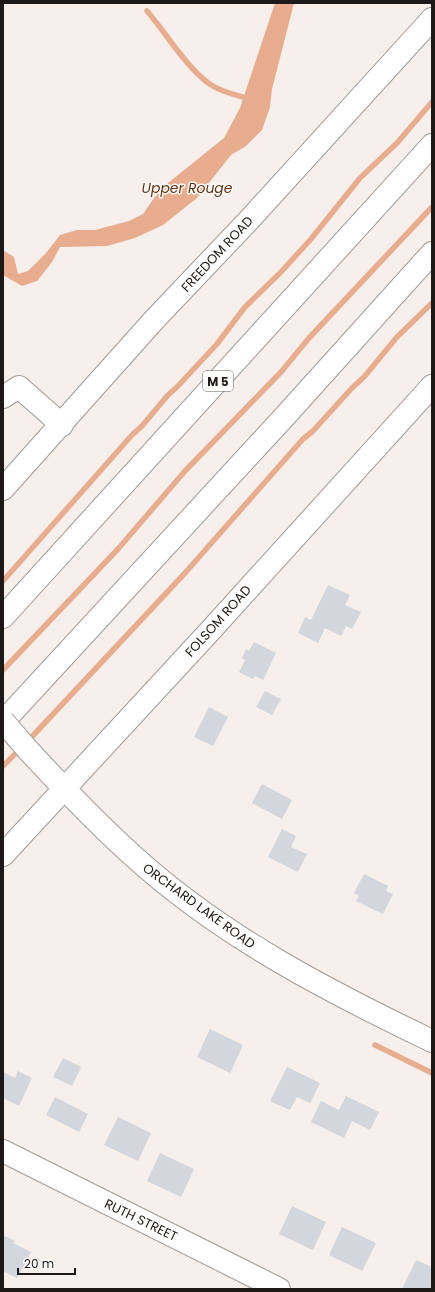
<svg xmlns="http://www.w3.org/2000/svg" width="435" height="1292" viewBox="0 0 435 1292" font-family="Poppins,sans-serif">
  <rect width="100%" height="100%" fill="#f6efeb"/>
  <path fill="#e7ad8e" d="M275 3H294L272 89 270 107 262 130 246 146 231 155 197 198 163 225 135 238 107 246 60 247 52 262 37 281 22 286 3 275V250L14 257 18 274 28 271 46 253 60 235 77 230H95L129 221 143 214 154 198 168 183 224 138 240 108Z"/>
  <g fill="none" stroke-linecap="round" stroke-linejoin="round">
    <g stroke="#e7ad8e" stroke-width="5.5">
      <path d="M147 11C166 33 184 64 207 82 216 90 238 96 250 99"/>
      <path d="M3 581 132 435 142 426 168 395 177 387 217 344 245 307 281 272 311 239 360 178 397 143 432 102"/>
      <path d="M3 670 118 549 185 471 281 372 309 338 432 207"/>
      <path d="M27 742 185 573 303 439 313 431 352 388 364 377 397 337 432 303"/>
      <path d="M3 766 21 748"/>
      <path d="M375 1045 432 1073"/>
    </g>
  </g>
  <g fill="#d3d6dc">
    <path d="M328 585 350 595 345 605 361 612 352 629 346 626 341 636 325 628 318 643 298 633 305 617 311 620Z"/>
    <path d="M254 642 276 653 263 680 255 676 253 679 239 672 245 660 242 658 246 649 249 651Z"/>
    <path d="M265 691 281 699 272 715 256 707Z"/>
    <path d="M209 707 228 717 213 746 194 737Z"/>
    <path d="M262 784 292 800 282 819 252 803Z"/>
    <path d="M282 829 296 836 291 847 307 854 298 872 268 857Z"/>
    <path d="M364 874 388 886 386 891 393 894 383 914 356 901 359 896 354 893Z"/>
    <path d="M210 1029 243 1045 230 1073 197 1057Z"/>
    <path d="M63 1058 81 1067 72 1086 53 1077Z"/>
    <path d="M287 1067 320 1083 310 1103 297 1097 290 1110 270 1101Z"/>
    <path d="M18 1071 32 1078 19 1106 3 1098V1072L15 1078Z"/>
    <path d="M346 1096 379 1112 370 1130 352 1121 344 1138 311 1122 321 1101 339 1110Z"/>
    <path d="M55 1097 88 1114 79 1132 46 1115Z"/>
    <path d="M118 1117 151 1133 138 1161 104 1145Z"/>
    <path d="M160 1153 194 1169 181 1197 147 1181Z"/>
    <path d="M292 1206 326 1222 313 1250 279 1234Z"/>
    <path d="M342 1227 376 1243 362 1271 329 1255Z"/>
    <path d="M3 1235 15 1241 13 1243 31 1252 17 1278 3 1271Z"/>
    <path d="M416 1260 432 1267V1289H402Z"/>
  </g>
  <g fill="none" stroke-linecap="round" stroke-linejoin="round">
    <g stroke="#a09a96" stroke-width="24">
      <g id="minor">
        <path d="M3 397 19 387 62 425"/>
        <path d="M3 489 154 320 249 220 432 19"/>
        <path d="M3 855 210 631 432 386"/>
        <path d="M3 1151 279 1289"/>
      </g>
    </g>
    <g stroke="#a09a96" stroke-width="24">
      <path id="major" d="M28 750C64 789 101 828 141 863 227 939 330 992 432 1041"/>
    </g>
    <g stroke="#a09a96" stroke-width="24">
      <g id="highway">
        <path d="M3 617 432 145"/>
        <path d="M3 722 286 415 432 253"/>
      </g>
    </g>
    <use href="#minor" stroke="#fff" stroke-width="22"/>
    <use href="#major" stroke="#fff" stroke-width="22"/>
    <use href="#highway" stroke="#fff" stroke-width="22"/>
    <g stroke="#a09a96" stroke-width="24" stroke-linecap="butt">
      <path id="major-bridge" d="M3 721 28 750"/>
    </g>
    <use href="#major-bridge" stroke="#fff" stroke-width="22"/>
  </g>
  <g text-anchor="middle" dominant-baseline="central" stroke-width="3" stroke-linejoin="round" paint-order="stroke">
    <rect fill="#fffdfc" stroke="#605d5c" stroke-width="1" x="203" y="371" width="30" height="20" rx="3"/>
    <g font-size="12" font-weight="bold" fill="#1c1918">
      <text x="218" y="381">M 5</text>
    </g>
    <g font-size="13" fill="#1c1918" stroke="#fffdfc">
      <text transform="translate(217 254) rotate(-47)">FREEDOM ROAD</text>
      <text transform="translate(218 621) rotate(-48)">FOLSOM ROAD</text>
      <text transform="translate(199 906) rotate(36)">ORCHARD LAKE ROAD</text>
      <text transform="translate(141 1220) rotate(26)">RUTH STREET</text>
    </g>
    <g font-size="14" font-style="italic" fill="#65300e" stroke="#fffdfc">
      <text x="187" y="188">Upper Rouge</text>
    </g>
  </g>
  <rect width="435" height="1292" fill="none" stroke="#1c1918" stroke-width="8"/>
  <path d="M18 1268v6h57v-6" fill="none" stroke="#1c1918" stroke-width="2"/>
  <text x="24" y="1268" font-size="12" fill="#1c1918" stroke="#fffdfc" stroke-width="3" paint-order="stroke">20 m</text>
</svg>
